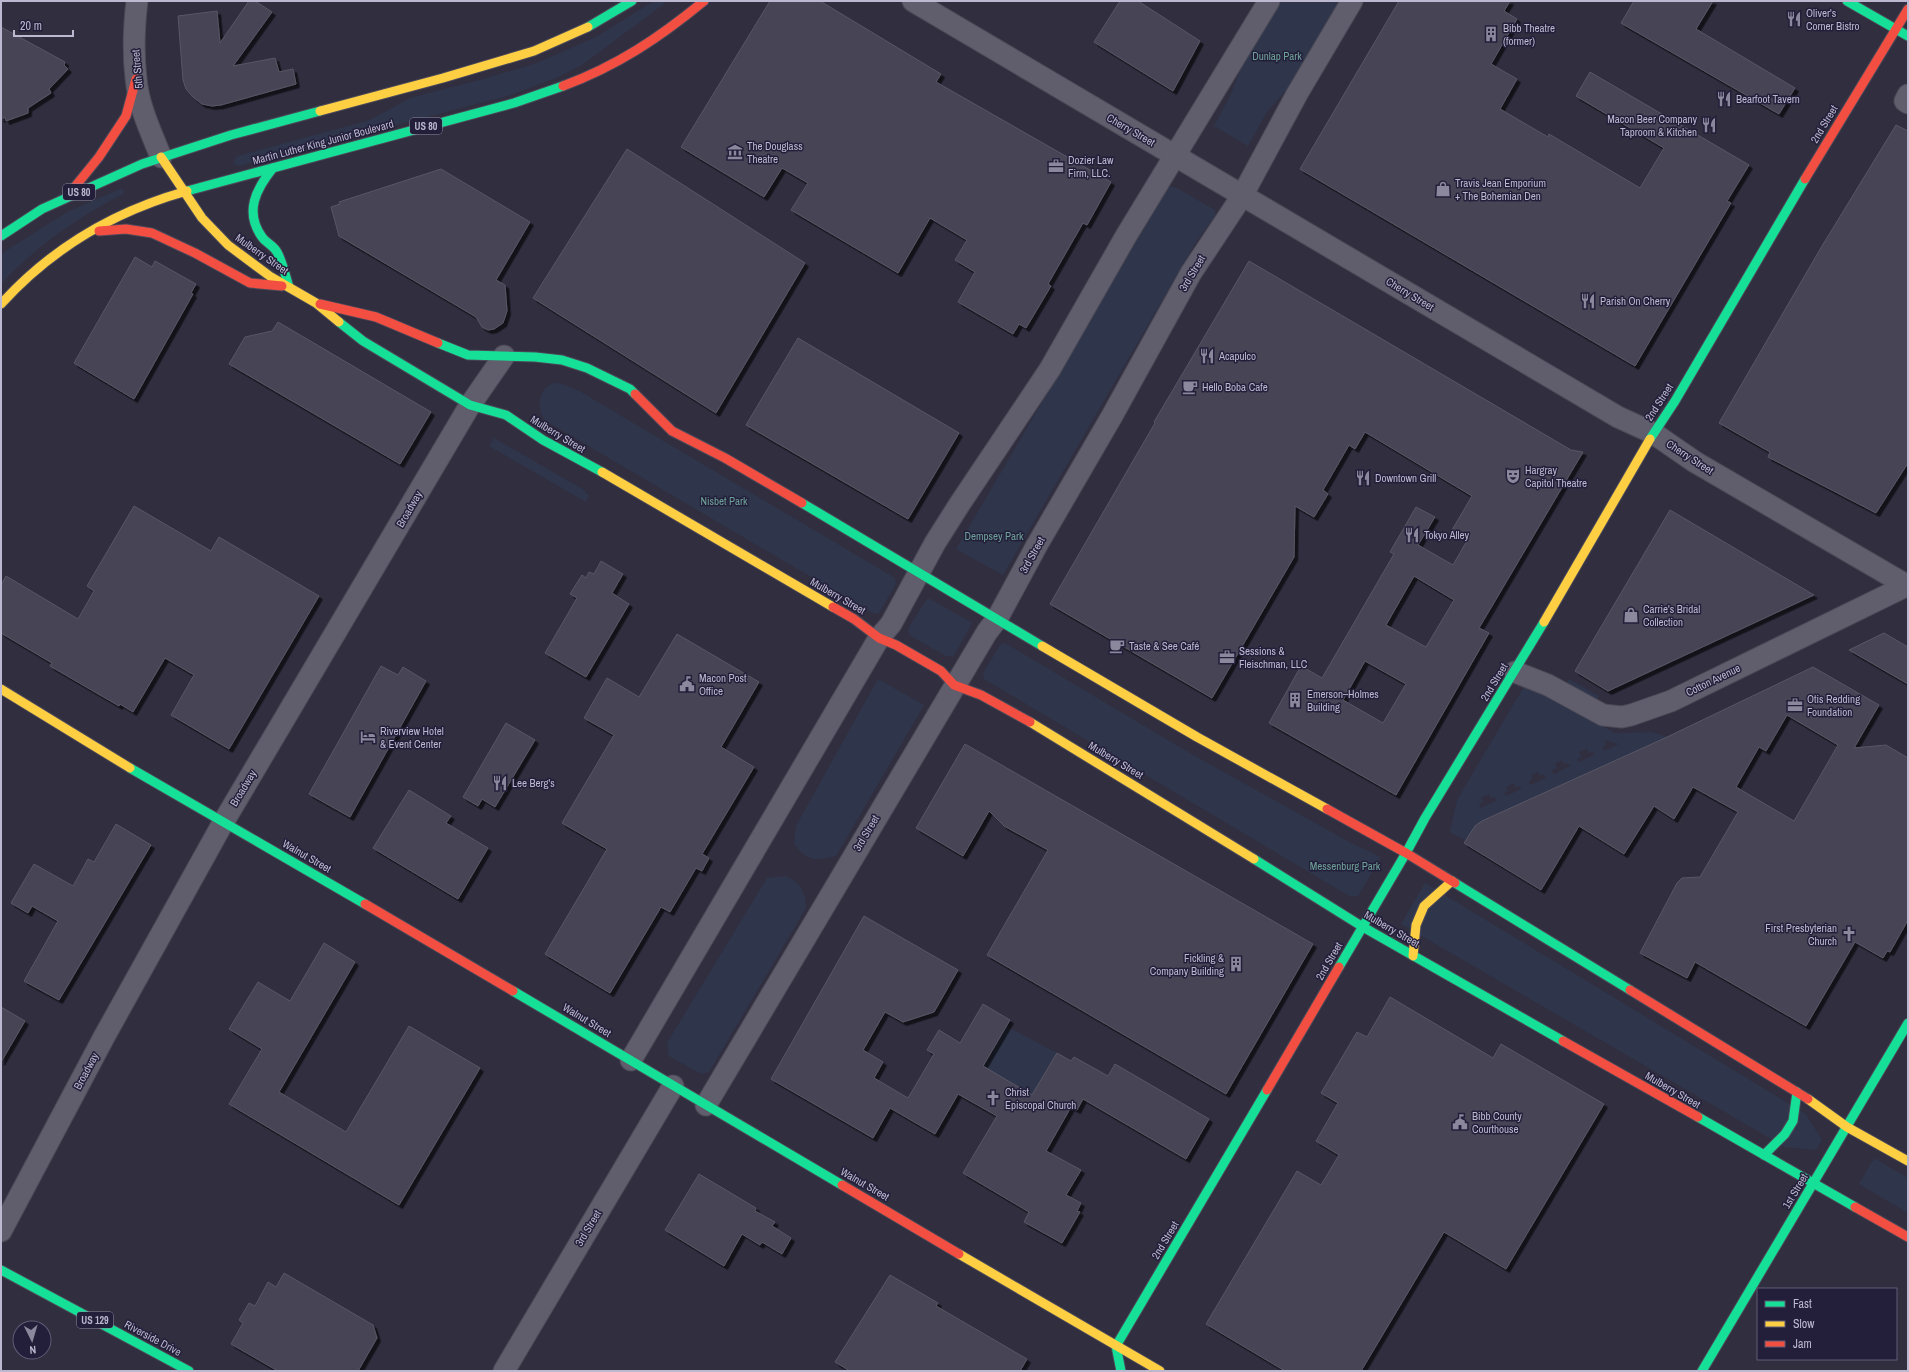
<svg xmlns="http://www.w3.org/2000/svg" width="1909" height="1372" viewBox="0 0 1909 1372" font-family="'Archivo Narrow',sans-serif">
  <defs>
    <filter id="shadow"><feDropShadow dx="3.5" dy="3.5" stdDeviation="0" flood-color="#0009"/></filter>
  </defs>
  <rect width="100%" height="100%" fill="#302e3f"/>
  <g fill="#2f364b" fill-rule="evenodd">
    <path d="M654 1H668L582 65 556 78 511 95 239 166 233 164 236 157 241 155 370 120 410 98 487 78 537 63 596 37Z"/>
    <path d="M1277 1H1342L1297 78 1266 113 1248 146 1214 126 1231 94 1249 47Z"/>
    <path d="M1168 187H1175L1215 210V216L1196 242 1003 575 956 549Z"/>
    <path d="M120 189 124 191 123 194C78 217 35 247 1 284V254L67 212Z"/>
    <path d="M554 383H560L581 392 895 578 896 584 879 613 876 614 869 611 546 421C535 410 538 388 554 383Z"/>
    <path d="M494 438 586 491 585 493 589 495 586 502 489 446Z"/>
    <path d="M927 599H930L972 623 953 657 946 656 911 636 908 631 909 627Z"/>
    <path d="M1005 643 1188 752 1351 843 1379 856 1380 859 1358 896 1351 897 984 679 983 673 1000 645Z"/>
    <path d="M878 679 924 705 836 856C814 861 809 862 794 844L796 826Z"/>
    <path d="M1569 679 1599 696 1595 703 1565 685Z"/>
    <path d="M1525 687 1547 695 1615 733 1651 732 1668 737 1482 821 1475 826 1465 840 1450 832 1457 800 1522 690ZM1605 740 1619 744 1604 751 1602 747 1606 745ZM1587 749 1589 753 1593 751 1594 755 1579 762 1577 759 1581 757 1579 752ZM1562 760 1564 764 1568 763 1570 766 1554 774 1552 770 1557 768 1555 764ZM1538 772 1540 776 1544 774 1546 778 1530 785 1529 781 1533 779 1531 775ZM1514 783 1516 788 1520 786 1521 789 1506 796 1504 793 1508 791 1506 787ZM1489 794 1491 798 1495 797 1496 801 1481 808 1479 804 1483 802 1481 798Z"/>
    <path d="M786 876C801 883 805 891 806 908L709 1072 701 1074 669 1056 667 1043 767 878Z"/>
    <path d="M1425 883 1806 1114 1822 1140 1816 1150 1785 1147 1401 924Z"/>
    <path d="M1006 1026 1057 1053 1028 1102 1010 1082 983 1066Z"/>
    <path d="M1874 1158 1908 1178V1213L1859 1184Z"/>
  </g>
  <g fill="#464454" stroke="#595666" fill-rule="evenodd" filter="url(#shadow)">
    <path d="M249 1H255L272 12 233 66 275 58 279 72 293 69 296 84 221 105 212 106 202 104 193 97 186 89 183 80 178 16 217 11 220 43Z"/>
    <path d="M770 1H820L941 74 936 82 1111 182 1087 225 1083 223 1048 284 1051 286 1026 328 1019 324 1013 334 958 302 975 272 955 260 967 240 930 218 898 273 791 210 808 183 782 168 764 197 681 147Z"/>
    <path d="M1120 1H1138L1200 41 1173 91 1094 42Z"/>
    <path d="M1399 1H1510L1504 11 1517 19 1491 64 1517 79 1500 109 1548 137 1549 134 1640 188 1664 148 1576 96 1590 72 1749 165 1727 201 1731 203 1635 366 1300 169Z"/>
    <path d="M1634 1H1713L1696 29 1795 88 1779 114 1621 23Z"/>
    <path d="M1 27 65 62 64 65 68 69 49 89 51 93 28 108V113L6 121 5 117 1 119Z"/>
    <path d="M1896 125 1908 131V463L1876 513 1768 457 1770 452 1719 423 1822 246Z"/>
    <path d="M627 149 805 263 716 413 533 298Z"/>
    <path d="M441 169 530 222 496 280 505 285 507 311 503 323 494 329 488 330 482 327 476 317 339 236 331 207 340 204 339 202Z"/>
    <path d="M135 257 152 267 155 261 196 284 191 293 193 294 134 399 74 363Z"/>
    <path d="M1249 261 1571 450 1583 452 1479 628 1489 633 1396 795 1269 723 1301 666 1322 678 1394 554 1390 552 1416 507 1435 517 1418 545 1453 565 1468 539 1452 530 1472 496 1365 432 1355 449 1349 445 1323 490 1328 494 1314 517 1295 506 1294 557 1212 698 1050 604 1155 423 1154 422ZM1414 576 1454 600 1426 647 1386 625ZM1365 661 1406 684 1383 723 1343 700Z"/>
    <path d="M278 322 431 412 400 464 229 364 245 337 272 331Z"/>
    <path d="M798 338 959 433 908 519 746 425Z"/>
    <path d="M134 506 211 551 219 537 319 596 229 749 171 715 194 675 165 658 133 712 120 704 119 706 50 666 52 663 1 633V585L6 576 78 619 94 591 87 586Z"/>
    <path d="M1670 510 1814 595 1608 691 1575 671Z"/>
    <path d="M601 561 623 574 612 593 629 604 586 677 545 653 577 598 570 594 582 575 586 578 589 572 594 574Z"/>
    <path d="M1884 633 1908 647V684L1849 650Z"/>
    <path d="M677 634 759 682 721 747 754 767 702 854 709 858 702 871 696 868 670 912 661 907 610 993 545 954 607 849 562 823 614 735 584 718 607 678 639 697Z"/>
    <path d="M381 666 398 675 403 667 426 681 350 817 309 794Z"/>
    <path d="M1813 667 1879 705 1854 748 1886 745 1908 758V920L1890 952 1887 951 1883 958 1855 942 1806 1026 1695 962 1687 978 1640 953 1677 883 1682 878 1700 877 1738 812 1693 787 1674 819 1654 806 1624 854 1579 826 1541 890 1464 843 1475 826 1482 821 1665 738ZM1787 715 1838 745 1794 821 1736 787 1759 747 1766 751Z"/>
    <path d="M506 723 535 740 495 807 482 799 478 806 463 797Z"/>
    <path d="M965 744 1313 944 1226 1094 987 955 1048 850 1004 826 989 811 963 856 916 828Z"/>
    <path d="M409 790 451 816 446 823 488 848 458 899 373 848Z"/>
    <path d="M116 824 151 845 59 1000 24 981 58 921 32 906 28 913 11 903 34 864 73 886 88 859 94 862Z"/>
    <path d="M864 916 958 970 934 1012 903 1022 885 1012 863 1050 883 1062 874 1078 908 1098 934 1054 927 1050 939 1030 960 1043 983 1004 1010 1020 983 1066 1032 1095 1057 1053 1071 1061 1074 1057 1108 1076 1115 1064 1209 1119 1186 1159 1083 1099 1077 1110 1071 1107 1046 1151 1081 1170 1066 1195 1081 1203 1077 1211 1080 1212 1062 1243 1024 1222 1029 1212 963 1173 997 1116 958 1094 935 1134 890 1108 873 1138 771 1079Z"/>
    <path d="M324 943 355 962 279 1092 346 1132 409 1026 480 1068 399 1205 229 1104 262 1049 229 1029 258 982 290 1001Z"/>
    <path d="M1390 997 1493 1058 1501 1044 1604 1104 1506 1269 1444 1232 1361 1371H1285L1206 1324 1297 1171 1321 1185 1339 1155 1316 1141 1338 1103 1321 1093 1357 1032 1367 1037Z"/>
    <path d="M1 1007 25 1021 1 1062Z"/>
    <path d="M699 1174 756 1208 755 1211 775 1222 772 1226 791 1238 782 1254 762 1242 760 1245 742 1234 724 1266 665 1230Z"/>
    <path d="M284 1273 373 1325 377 1338 358 1371H278L231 1344 243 1323 239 1320 249 1303 255 1306 268 1282 276 1287Z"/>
    <path d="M890 1275 938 1303 936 1306 1027 1359 1020 1371H850L835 1362Z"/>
  </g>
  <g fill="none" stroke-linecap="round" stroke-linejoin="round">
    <g stroke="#4b4956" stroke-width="23">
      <g id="street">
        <path d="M137 1C134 26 133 53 136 78 138 105 151 132 161 157"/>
        <path d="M913 1 1618 417 1653 433 1695 462 1908 586"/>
        <path d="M1908 95 1905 101 1908 103"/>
        <path d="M1515 672 1548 685 1603 715 1622 717 1631 715 1671 701 1908 585"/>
        <path d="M631 1060 879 638 891 624 935 543 959 505 1050 369 1126 236 1269 1"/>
        <path d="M706 1105 987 632 997 619 1037 545 1112 416 1191 273 1242 196 1297 94 1352 1"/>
        <path d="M1 1231 104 1037 224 821 470 405 504 356"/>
        <path d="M504 1371 673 1086"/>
      </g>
    </g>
    <g stroke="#4b4958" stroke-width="11">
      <g id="fast">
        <path d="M1847 1 1908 36"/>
        <path d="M588 27 632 1"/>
        <path d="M273 168C256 189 244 212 262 237 266 243 273 245 277 252 283 263 285 275 289 287"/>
        <path d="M187 191 514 103 563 86"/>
        <path d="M1 236 42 209 142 164 231 135 320 111"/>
        <path d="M339 322 363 341 470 405 506 415 543 440 602 472"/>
        <path d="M438 343 468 355 535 357 562 360 587 368 630 389 635 394"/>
        <path d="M1650 439 1675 401 1805 179"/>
        <path d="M802 503 1042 646"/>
        <path d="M130 768 365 904"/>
        <path d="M1406 853 1425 818 1544 622"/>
        <path d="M1254 859 1363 927 1563 1041"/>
        <path d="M1455 883 1630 990"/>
        <path d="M1339 967 1406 853"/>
        <path d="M513 991 842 1185"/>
        <path d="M1698 1117 1855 1207"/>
        <path d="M1764 1155 1785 1134 1793 1121 1797 1092"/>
        <path d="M1 1270 189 1371"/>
        <path d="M1121 1371 1116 1346 1267 1090"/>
        <path d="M1702 1371 1908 1023"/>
      </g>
    </g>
    <g stroke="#4b4958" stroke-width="11">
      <g id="slow">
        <path d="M320 111 443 78 534 51 588 27"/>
        <path d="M161 157 202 218 228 245 271 277 316 303 339 322"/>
        <path d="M1 304C51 249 115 211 187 191"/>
        <path d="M602 472 833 607"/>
        <path d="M1544 622 1650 439"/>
        <path d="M1042 646 1197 737 1327 809"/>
        <path d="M1 689 130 768"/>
        <path d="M1030 722 1254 859"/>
        <path d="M1413 956 1416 925 1424 906 1452 881"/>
        <path d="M1808 1099 1847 1127 1908 1161"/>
        <path d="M959 1254 1160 1371"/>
      </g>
    </g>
    <g stroke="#4b4958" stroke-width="11">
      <g id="jam">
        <path d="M563 86C617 66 659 38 704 1"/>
        <path d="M1805 179 1908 9"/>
        <path d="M69 194 99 157 126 116 136 79"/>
        <path d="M99 231 126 229 152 233 195 253 250 283 282 286"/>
        <path d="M320 304 376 317 438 343"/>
        <path d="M635 394 672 431 725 458 802 503"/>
        <path d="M833 607 854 619 879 638 896 645 941 671 954 685 981 695 1030 722"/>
        <path d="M1327 809 1406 853 1455 883"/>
        <path d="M365 904 513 991"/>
        <path d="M1630 990 1808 1099"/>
        <path d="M1563 1041 1698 1117"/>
        <path d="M1267 1090 1339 967"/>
        <path d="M842 1185 959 1254"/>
        <path d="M1855 1207 1908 1237"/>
      </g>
    </g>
    <use href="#street" stroke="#605e6c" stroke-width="21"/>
    <use href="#fast" stroke="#16e098" stroke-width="9"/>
    <use href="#slow" stroke="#ffcf43" stroke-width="9"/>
    <use href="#jam" stroke="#f24e42" stroke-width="9"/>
  </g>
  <defs>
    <g id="restaurant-bare" transform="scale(1.2)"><path d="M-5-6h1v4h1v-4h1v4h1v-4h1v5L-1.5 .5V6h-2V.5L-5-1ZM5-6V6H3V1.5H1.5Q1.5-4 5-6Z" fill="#8b889d" stroke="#231f3b" stroke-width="2.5" paint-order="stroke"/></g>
    <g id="building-bare" transform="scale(1.2)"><path d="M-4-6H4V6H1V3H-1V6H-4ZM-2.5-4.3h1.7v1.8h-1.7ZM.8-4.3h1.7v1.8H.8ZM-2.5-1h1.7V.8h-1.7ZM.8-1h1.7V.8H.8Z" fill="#8b889d" stroke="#231f3b" stroke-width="2.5" paint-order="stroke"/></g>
    <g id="museum-bare" transform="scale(1.2)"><path d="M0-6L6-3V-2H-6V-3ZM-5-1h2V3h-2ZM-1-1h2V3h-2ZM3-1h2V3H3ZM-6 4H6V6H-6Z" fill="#8b889d" stroke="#231f3b" stroke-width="2.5" paint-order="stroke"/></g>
    <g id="office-bare" transform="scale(1.2)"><path d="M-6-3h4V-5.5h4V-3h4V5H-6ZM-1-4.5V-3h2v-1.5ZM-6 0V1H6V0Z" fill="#8b889d" stroke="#231f3b" stroke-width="2.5" paint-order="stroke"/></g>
    <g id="shop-bare" transform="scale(1.2)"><path d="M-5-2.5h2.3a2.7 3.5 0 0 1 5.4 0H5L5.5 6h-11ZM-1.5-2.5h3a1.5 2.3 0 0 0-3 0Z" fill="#8b889d" stroke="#231f3b" stroke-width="2.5" paint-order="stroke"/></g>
    <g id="cafe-bare" transform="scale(1.2)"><path d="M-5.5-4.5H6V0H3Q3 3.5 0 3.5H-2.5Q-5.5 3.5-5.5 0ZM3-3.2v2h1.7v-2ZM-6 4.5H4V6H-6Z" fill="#8b889d" stroke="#231f3b" stroke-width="2.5" paint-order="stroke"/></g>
    <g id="theatre-bare" transform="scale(1.2)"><path d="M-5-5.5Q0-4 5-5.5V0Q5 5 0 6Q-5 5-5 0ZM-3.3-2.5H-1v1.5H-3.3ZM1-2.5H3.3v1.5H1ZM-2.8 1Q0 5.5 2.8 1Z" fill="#8b889d" stroke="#231f3b" stroke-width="2.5" paint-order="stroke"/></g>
    <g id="civic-bare" transform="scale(1.2)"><path d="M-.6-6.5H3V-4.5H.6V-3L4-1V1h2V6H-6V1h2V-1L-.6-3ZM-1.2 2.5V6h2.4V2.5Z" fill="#8b889d" stroke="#231f3b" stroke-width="2.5" paint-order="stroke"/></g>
    <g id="hotel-bare" transform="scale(1.2)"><path d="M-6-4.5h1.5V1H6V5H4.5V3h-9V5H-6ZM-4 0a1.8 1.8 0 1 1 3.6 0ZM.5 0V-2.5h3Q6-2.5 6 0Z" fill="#8b889d" stroke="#231f3b" stroke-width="2.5" paint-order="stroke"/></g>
    <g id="church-bare" transform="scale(1.2)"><path d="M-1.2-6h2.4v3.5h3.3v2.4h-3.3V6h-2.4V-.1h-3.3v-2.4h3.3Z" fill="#8b889d" stroke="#231f3b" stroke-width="2.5" paint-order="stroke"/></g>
  </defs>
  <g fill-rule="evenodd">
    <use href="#restaurant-bare" x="1794" y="19"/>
    <use href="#building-bare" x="1491" y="34"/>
    <use href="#restaurant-bare" x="1724" y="99"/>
    <use href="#restaurant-bare" x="1709" y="125"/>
    <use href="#museum-bare" x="735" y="152"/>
    <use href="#office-bare" x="1056" y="166"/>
    <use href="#shop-bare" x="1443" y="189"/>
    <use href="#restaurant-bare" x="1588" y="301"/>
    <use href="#restaurant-bare" x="1207" y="356"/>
    <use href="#cafe-bare" x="1190" y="387"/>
    <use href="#theatre-bare" x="1513" y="476"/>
    <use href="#restaurant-bare" x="1363" y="478"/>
    <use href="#restaurant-bare" x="1412" y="535"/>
    <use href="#shop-bare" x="1631" y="615"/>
    <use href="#cafe-bare" x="1117" y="646"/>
    <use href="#office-bare" x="1227" y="657"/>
    <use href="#civic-bare" x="687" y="684"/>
    <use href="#building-bare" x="1295" y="700"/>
    <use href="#office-bare" x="1795" y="705"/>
    <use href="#hotel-bare" x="368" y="737"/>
    <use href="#restaurant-bare" x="500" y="783"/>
    <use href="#church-bare" x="1849" y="934"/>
    <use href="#building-bare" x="1236" y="964"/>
    <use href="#church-bare" x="993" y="1098"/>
    <use href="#civic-bare" x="1460" y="1122"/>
  </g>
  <g text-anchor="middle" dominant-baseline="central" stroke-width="3" stroke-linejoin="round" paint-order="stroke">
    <g fill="#231f3b" stroke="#8e8aa3" stroke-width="1">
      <rect x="410" y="118" width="32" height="16" rx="3"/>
      <rect x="63" y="184" width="32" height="16" rx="3"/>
      <rect x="77" y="1312" width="36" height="16" rx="3"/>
    </g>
    <g font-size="10" font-weight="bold" fill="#bcb8cf">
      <text x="426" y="126">US 80</text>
      <text x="79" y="192">US 80</text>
      <text x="95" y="1320">US 129</text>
    </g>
    <g font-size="11" fill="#bcb8cf" stroke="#231f3b" text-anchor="start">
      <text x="1806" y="13">Oliver's<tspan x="1806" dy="13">Corner Bistro</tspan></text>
      <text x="1503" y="28">Bibb Theatre<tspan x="1503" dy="13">(former)</tspan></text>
      <text x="1736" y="99">Bearfoot Tavern</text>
      <text x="1697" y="119" text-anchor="end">Macon Beer Company<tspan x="1697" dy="13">Taproom &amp; Kitchen</tspan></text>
      <text x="747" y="146">The Douglass<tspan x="747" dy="13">Theatre</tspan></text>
      <text x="1068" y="160">Dozier Law<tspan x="1068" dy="13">Firm, LLC.</tspan></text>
      <text x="1455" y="183">Travis Jean Emporium<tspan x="1455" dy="13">+ The Bohemian Den</tspan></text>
      <text x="1600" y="301">Parish On Cherry</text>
      <text x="1219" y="356">Acapulco</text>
      <text x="1202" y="387">Hello Boba Cafe</text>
      <text x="1525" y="470">Hargray<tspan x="1525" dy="13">Capitol Theatre</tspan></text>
      <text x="1375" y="478">Downtown Grill</text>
      <text x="1424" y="535">Tokyo Alley</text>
      <text x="1643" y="609">Carrie's Bridal<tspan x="1643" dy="13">Collection</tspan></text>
      <text x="1129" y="646">Taste &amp; See Café</text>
      <text x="1239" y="651">Sessions &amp;<tspan x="1239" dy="13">Fleischman, LLC</tspan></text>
      <text x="699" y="678">Macon Post<tspan x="699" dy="13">Office</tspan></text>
      <text x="1307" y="694">Emerson–Holmes<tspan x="1307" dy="13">Building</tspan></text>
      <text x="1807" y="699">Otis Redding<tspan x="1807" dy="13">Foundation</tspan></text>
      <text x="380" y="731">Riverview Hotel<tspan x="380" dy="13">&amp; Event Center</tspan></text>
      <text x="512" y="783">Lee Berg's</text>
      <text x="1837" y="928" text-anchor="end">First Presbyterian<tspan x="1837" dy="13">Church</tspan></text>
      <text x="1224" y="958" text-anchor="end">Fickling &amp;<tspan x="1224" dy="13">Company Building</tspan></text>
      <text x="1005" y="1092">Christ<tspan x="1005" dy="13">Episcopal Church</tspan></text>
      <text x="1472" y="1116">Bibb County<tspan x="1472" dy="13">Courthouse</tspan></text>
    </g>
    <g font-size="11" fill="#6ea197" stroke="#231f3b">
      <text x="1277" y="56">Dunlap Park</text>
      <text x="724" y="501">Nisbet Park</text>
      <text x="994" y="536">Dempsey Park</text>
      <text x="1345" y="866">Messenburg Park</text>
    </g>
    <g font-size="11" fill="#bcb8cf" stroke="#231f3b">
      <text transform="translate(137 69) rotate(-95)">5th Street</text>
      <text transform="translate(1824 124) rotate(-59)">2nd Street</text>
      <text transform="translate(1131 130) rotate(30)">Cherry Street</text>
      <text transform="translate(323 142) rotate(-15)">Martin Luther King Junior Boulevard</text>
      <text transform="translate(262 254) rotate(35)">Mulberry Street</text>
      <text transform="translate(1192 273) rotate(-59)">3rd Street</text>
      <text transform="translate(1410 294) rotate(31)">Cherry Street</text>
      <text transform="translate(1659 402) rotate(-57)">2nd Street</text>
      <text transform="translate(558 434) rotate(31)">Mulberry Street</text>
      <text transform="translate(1690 457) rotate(33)">Cherry Street</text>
      <text transform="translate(409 509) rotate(-60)">Broadway</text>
      <text transform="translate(1032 555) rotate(-61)">3rd Street</text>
      <text transform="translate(838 596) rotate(30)">Mulberry Street</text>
      <text transform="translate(1713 680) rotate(-26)">Cotton Avenue</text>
      <text transform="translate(1494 682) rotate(-59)">2nd Street</text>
      <text transform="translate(1116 760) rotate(31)">Mulberry Street</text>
      <text transform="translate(243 788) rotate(-59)">Broadway</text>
      <text transform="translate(866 833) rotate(-59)">3rd Street</text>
      <text transform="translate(307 856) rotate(30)">Walnut Street</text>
      <text transform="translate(1392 929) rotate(30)">Mulberry Street</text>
      <text transform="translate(1329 961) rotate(-60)">2nd Street</text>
      <text transform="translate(587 1020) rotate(31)">Walnut Street</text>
      <text transform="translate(86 1071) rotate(-62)">Broadway</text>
      <text transform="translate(1673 1090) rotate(30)">Mulberry Street</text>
      <text transform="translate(865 1184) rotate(30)">Walnut Street</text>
      <text transform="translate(1795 1191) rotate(-59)">1st Street</text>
      <text transform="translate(588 1228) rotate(-59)">3rd Street</text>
      <text transform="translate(1165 1240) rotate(-59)">2nd Street</text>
      <text transform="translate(153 1338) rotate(28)">Riverside Drive</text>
    </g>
  </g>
  <rect width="1909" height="1372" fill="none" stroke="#bcb8cf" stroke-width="4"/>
  <rect x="1757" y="1288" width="140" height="72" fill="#231f3b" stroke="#605c76"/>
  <rect x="1765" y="1301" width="20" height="6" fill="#16e098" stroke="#605c76"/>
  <text x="1793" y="1308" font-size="12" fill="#bcb8cf">Fast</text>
  <rect x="1765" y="1321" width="20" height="6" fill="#ffcf43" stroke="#605c76"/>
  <text x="1793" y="1328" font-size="12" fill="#bcb8cf">Slow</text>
  <rect x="1765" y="1341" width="20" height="6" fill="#f24e42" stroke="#605c76"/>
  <text x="1793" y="1348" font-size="12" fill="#bcb8cf">Jam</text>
  <g transform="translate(32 1340) rotate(175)"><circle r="19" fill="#231f3b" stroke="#605c76"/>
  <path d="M0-3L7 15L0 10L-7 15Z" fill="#8b889d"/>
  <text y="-6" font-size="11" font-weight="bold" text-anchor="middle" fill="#bcb8cf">N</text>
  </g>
  <path d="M14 30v6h59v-6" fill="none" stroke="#bcb8cf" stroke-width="2"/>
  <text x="20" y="30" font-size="12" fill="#bcb8cf" stroke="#231f3b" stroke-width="3" paint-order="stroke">20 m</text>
</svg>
